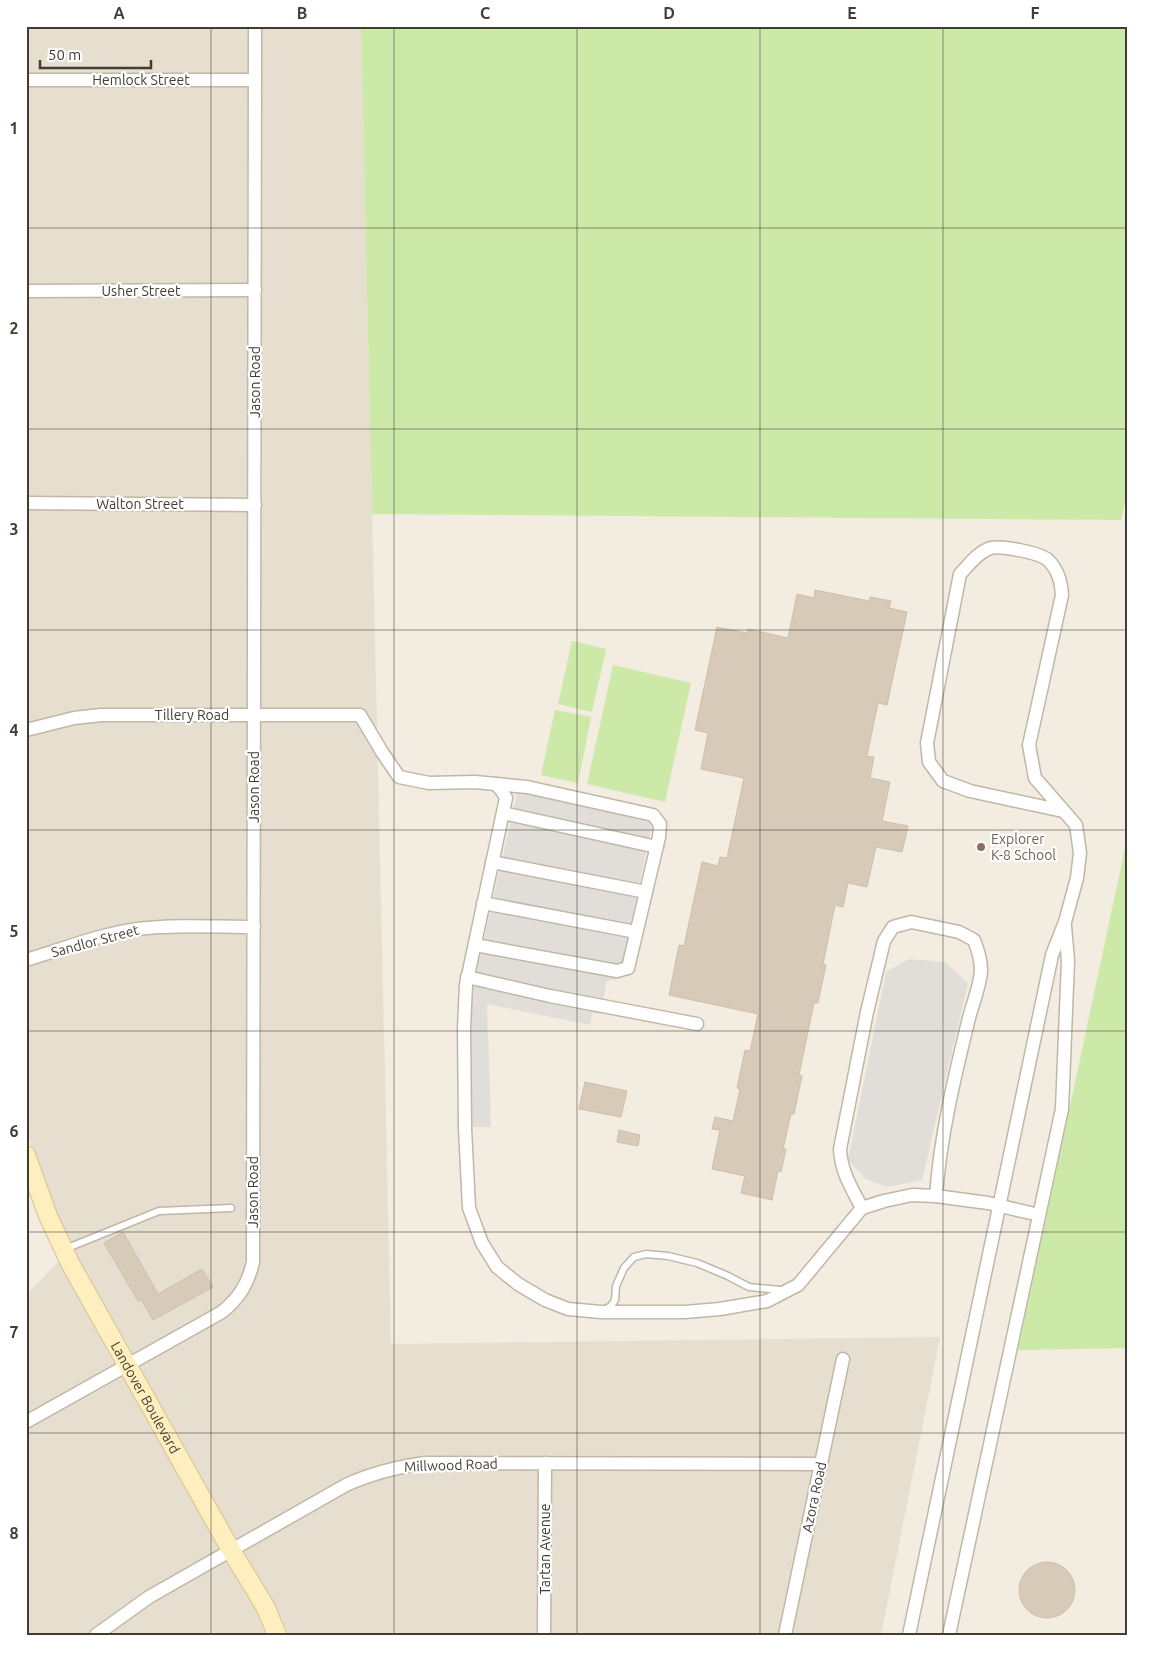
<svg xmlns="http://www.w3.org/2000/svg" width="1154" height="1661" viewBox="0 0 1154 1661" font-family="Ubuntu,sans-serif">
  <rect width="100%" height="100%" fill="#f2ece1"/>
  <g fill="#e6decf">
    <path d="M26 26H361L391 1344 940 1337 881 1635H286L272 1603 237 1545 77 1261 55 1212 39 1169 26 1129Z"/>
    <path d="M60 1260 259 1612 269 1635H26V1295Z"/>
  </g>
  <g fill="#cce9a7">
    <path d="M361 26H1128V488L1121 520 372 514Z"/>
    <path d="M572 641 606 649 592 712 558 704Z"/>
    <path d="M613 665 691 683 665 802 587 784Z"/>
    <path d="M555 710 591 717 578 783 541 775Z"/>
    <path d="M1128 834V1348L1018 1350Z"/>
  </g>
  <g fill="#e1deda">
    <path d="M518 789 652 823 620 978 607 981 600 1014 592 1013 590 1025 487 1004 491 1127H470L472 991Z"/>
    <path d="M909 959 945 962 968 983 922 1180 888 1187 866 1179 848 1160 886 972Z"/>
  </g>
  <g fill="#d7cab9" stroke="#cfbfa9">
    <path d="M815 590 869 601 870 597 891 601 889 608 907 612 887 705 878 703 867 756 874 757 870 778 890 782 882 821 908 826 902 852 876 847 867 887 848 883 843 907 835 905 823 964 826 965 818 1003H814L799 1075 802 1076 794 1114H791L783 1149H786L781 1172 778 1171 772 1200 741 1193 745 1176 712 1169 720 1130 712 1129 715 1117 733 1121 740 1089 737 1088 745 1050 750 1051 758 1014 669 995 679 945 684 946 702 862 718 866 720 857 727 858 744 778 701 769 708 733 695 730 717 627 747 633 748 629 788 638 797 594 814 598Z"/>
    <path d="M585 1082 627 1091 621 1117 579 1109Z"/>
    <path d="M619 1130 640 1135 638 1146 617 1142Z"/>
    <path d="M123 1232 158 1294 202 1269 213 1287 153 1320 141 1299 138 1301 104 1243Z"/>
    <circle cx="1047" cy="1590" r="28"/>
  </g>
  <g fill="none" stroke-linecap="round" stroke-linejoin="round">
    <g stroke="#c0b7a6" stroke-width="9">
      <g id="lane">
        <path d="M65 1249 159 1211 231 1208"/>
        <path d="M604 1310 611 1306 615 1300 616 1286 624 1268 634 1257 646 1254 668 1256 697 1263 728 1276 749 1287 781 1290"/>
      </g>
    </g>
    <g stroke="#c0b7a6" stroke-width="15">
      <g id="street">
        <path d="M26 80H255"/>
        <path d="M26 291 255 290"/>
        <path d="M26 503 255 505"/>
        <path d="M26 730 74 718 101 715H360L382 752 399 777 429 783 475 782 527 787 653 815 660 824 659 837 628 968 617 971 475 945"/>
        <path d="M496 784 502 791 506 798 466 985 464 1028 465 1128 469 1208 482 1243 497 1267 518 1284 545 1300 568 1309 601 1312H685L720 1309 767 1301 798 1285 862 1208 884 1201 912 1195 936 1196 988 1203 1039 1215"/>
        <path d="M503 813 657 847"/>
        <path d="M492 862 646 892"/>
        <path d="M483 903 636 932"/>
        <path d="M26 960C63 949 100 934 138 929 176 924 216 927 254 927"/>
        <path d="M467 977 550 996 697 1024"/>
        <path d="M862 1208C852 1189 841 1172 840 1149L867 1012 884 941 893 927 911 922 959 932 974 940C978 950 981 959 981 970 981 984 971 1008 968 1022 954 1079 940 1138 936 1196"/>
        <path d="M26 1422 222 1312C239 1298 248 1284 253 1262L255 26"/>
        <path d="M96 1635 149 1597 346 1485C372 1473 397 1467 425 1463L821 1464"/>
        <path d="M544 1635 545 1463"/>
        <path d="M785 1635 843 1359"/>
        <path d="M909 1635 1052 955 1065 922 1077 878 1080 853 1076 825 1035 778 1029 745 1062 595C1061 581 1058 570 1048 560 1040 553 998 544 988 549 976 554 969 565 960 574L927 743 929 762 943 781 970 791 1063 811"/>
        <path d="M949 1635 1062 1109 1068 961 1065 926"/>
      </g>
    </g>
    <g stroke="#d8c390" stroke-width="20">
      <g id="secondary">
        <path id="s1" d="M26 1155 48 1216 71 1265 231 1550 266 1608 277 1635"/>
      </g>
    </g>
    <use href="#lane" stroke="#fff" stroke-width="6"/>
    <use href="#street" stroke="#fff" stroke-width="12"/>
    <use href="#secondary" stroke="#ffeebe" stroke-width="18"/>
  </g>
  <path fill="none" stroke="#433c32" stroke-width="1" stroke-opacity="0.55" d="M211 26V1635M394 26V1635M577 26V1635M760 26V1635M943 26V1635M26 228H1128M26 429H1128M26 630H1128M26 830H1128M26 1031H1128M26 1232H1128M26 1433H1128"/>
  <circle fill="#8d6e63" stroke="#fff" stroke-width="2" cx="981" cy="847" r="5"/>
  <g text-anchor="middle" dominant-baseline="central" stroke-width="4.5" stroke-linejoin="round" paint-order="stroke">
    <g font-size="14" fill="#433c32" stroke="#fff">
      <text x="141" y="80">Hemlock Street</text>
      <text x="141" y="291">Usher Street</text>
      <text transform="translate(255 382) rotate(-90)">Jason Road</text>
      <text x="140" y="504">Walton Street</text>
      <text x="192" y="715">Tillery Road</text>
      <text transform="translate(254 787) rotate(-90)">Jason Road</text>
      <text transform="translate(95 941) rotate(-15)">Sandlor Street</text>
      <text transform="translate(253 1192) rotate(-90)">Jason Road</text>
      <text stroke="none"><textPath href="#s1" startOffset="271">Landover Boulevard</textPath></text>
      <text transform="translate(451 1465) rotate(-2)">Millwood Road</text>
      <text transform="translate(814 1497) rotate(-78)">Azora Road</text>
      <text transform="translate(545 1549) rotate(-90)">Tartan Avenue</text>
    </g>
    <g font-size="14" fill="#785e54" stroke="#fff" text-anchor="start">
      <text x="991" y="839">Explorer<tspan x="991" dy="16">K-8 School</tspan></text>
    </g>
  </g>
  <rect width="1154" height="1661" fill="none" stroke="#ffffff" stroke-width="55"/>
  <path d="M40 60v8h111v-8" fill="none" stroke="#433c32" stroke-width="2.5"/>
  <text x="48" y="60" font-size="15" fill="#433c32" stroke="#ffffff" stroke-width="4" paint-order="stroke">50 m</text>
  <rect x="28" y="28" width="1098" height="1606" fill="none" stroke="#433c32" stroke-width="2"/>
  <g font-size="16" text-anchor="middle" font-weight="bold" fill="#433c32">
    <text x="119" y="19">A</text>
    <text x="302" y="19">B</text>
    <text x="485" y="19">C</text>
    <text x="669" y="19">D</text>
    <text x="852" y="19">E</text>
    <text x="1035" y="19">F</text>
    <text x="14" y="134">1</text>
    <text x="14" y="334">2</text>
    <text x="14" y="535">3</text>
    <text x="14" y="736">4</text>
    <text x="14" y="937">5</text>
    <text x="14" y="1137">6</text>
    <text x="14" y="1338">7</text>
    <text x="14" y="1539">8</text>
  </g>
</svg>
